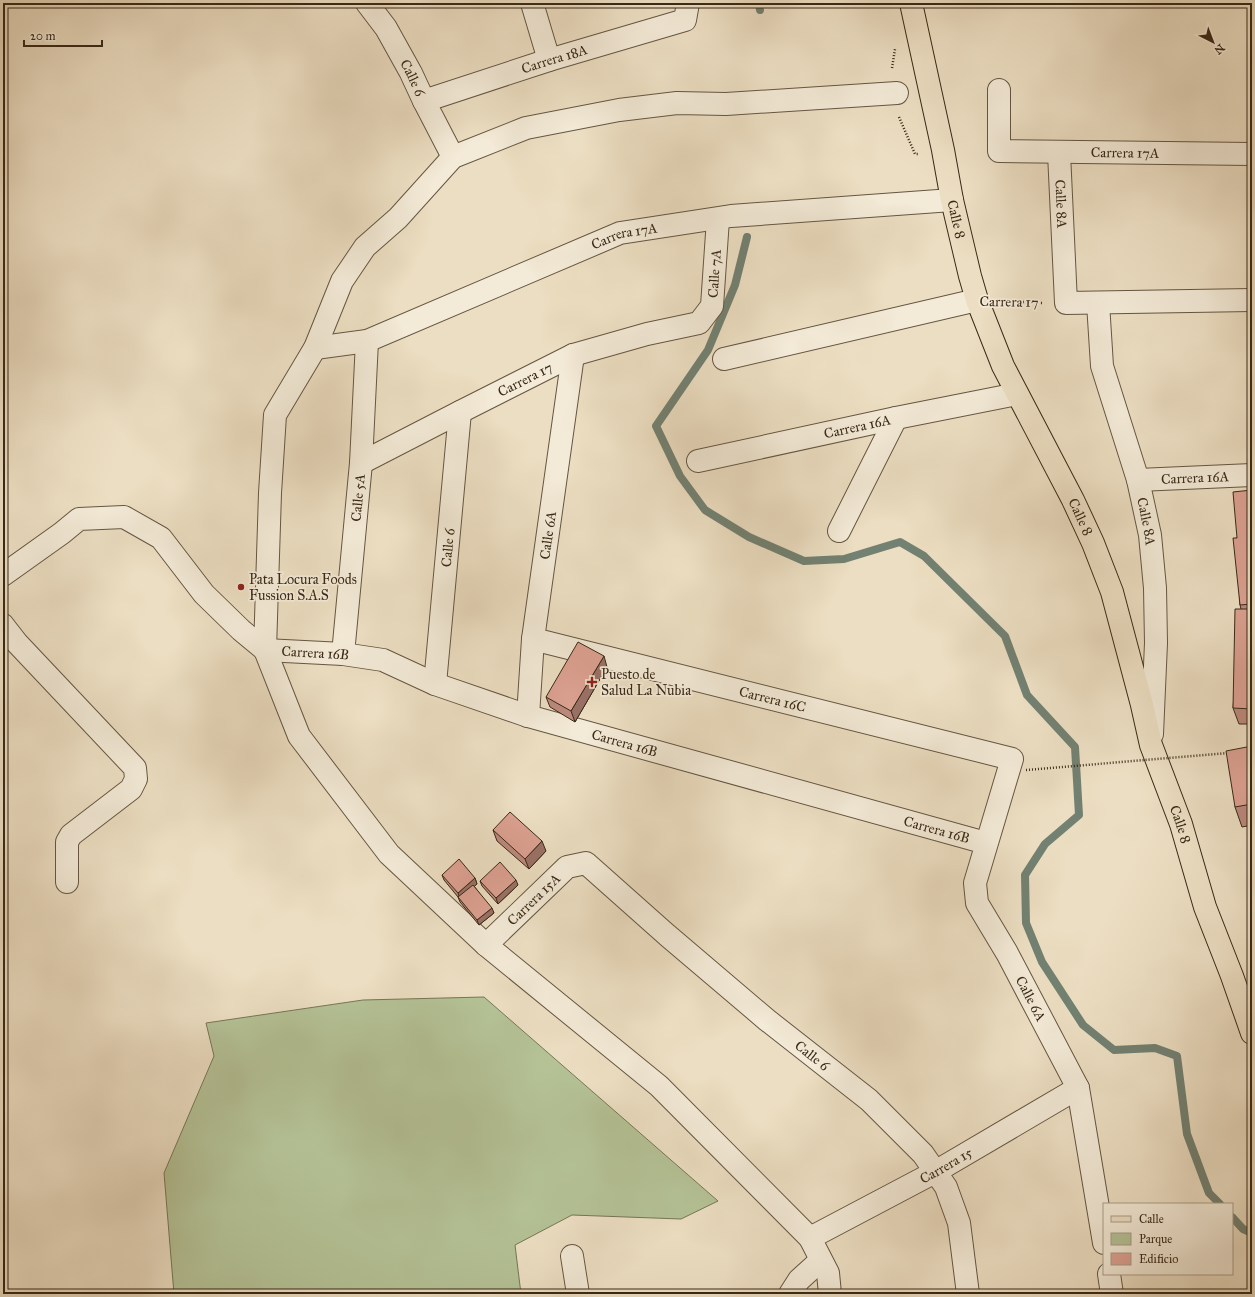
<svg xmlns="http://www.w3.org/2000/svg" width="1255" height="1297" viewBox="0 0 1255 1297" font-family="'IM FELL Great Primer',serif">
  <rect width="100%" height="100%" fill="#ecdec2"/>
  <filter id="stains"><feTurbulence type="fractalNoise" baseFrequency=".005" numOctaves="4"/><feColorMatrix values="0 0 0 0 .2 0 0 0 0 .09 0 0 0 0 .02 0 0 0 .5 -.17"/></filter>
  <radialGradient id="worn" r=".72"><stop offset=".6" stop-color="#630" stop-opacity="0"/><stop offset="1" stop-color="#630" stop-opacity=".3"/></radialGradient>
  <path fill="#b4c296" stroke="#767656" d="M484 997 718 1201 681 1219 572 1215 515 1245 521 1294H174L164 1173 214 1056 206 1023 363 1000Z"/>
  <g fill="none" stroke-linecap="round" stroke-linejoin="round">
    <g stroke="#728172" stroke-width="8">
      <path d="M759 3 760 10"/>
      <path d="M747 237 735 285 708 350 656 426 680 476 705 510 749 537 804 561 844 559 900 542 924 556 1005 636 1027 695 1075 747 1079 815 1045 844 1025 875 1026 923 1042 962 1083 1025 1114 1050 1155 1048 1177 1056 1187 1134 1209 1193 1220 1204"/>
      <path d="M1232 1217 1243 1229 1252 1233"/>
    </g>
    <g stroke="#655642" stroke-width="24">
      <g id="minor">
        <path id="s1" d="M367 3 386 28 411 73 424 101 453 157"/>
        <path d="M532 3 549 60"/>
        <path id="s2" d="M999 90V151L1252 154"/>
        <path id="s3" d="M424 101 549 60 685 20 688 3"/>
        <path id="s4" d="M1059 153 1066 303 1252 300"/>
        <path id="s5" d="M1098 303 1102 366 1138 480 1150 535 1155 588 1156 643 1152 734"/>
        <path id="s6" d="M315 348 367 341 620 233 731 216 952 200"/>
        <path d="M724 359 977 300"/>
        <path id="s7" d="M698 461 896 418 1017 394"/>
        <path id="s8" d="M361 463 460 412 573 355 647 334 699 323 712 306 718 219"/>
        <path id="s9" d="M1138 480 1252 475"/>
        <path d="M839 531 896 418"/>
        <path id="s10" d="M3 575 62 533 79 519 124 517 161 538 204 594 241 630 265 650 343 654 383 660 435 684 528 716 986 843"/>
        <path d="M3 625 17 643 135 768 136 779 131 789 71 835 67 842V882"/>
        <path id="s11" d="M533 639 1012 759 975 883 977 903 1007 953 1078 1088 1104 1243"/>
        <path id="s12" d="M343 654 361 463 367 341"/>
        <path id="s13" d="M435 684 460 412"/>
        <path id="s14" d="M528 716 533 639 573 355"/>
        <path id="s15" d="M486 945 567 867 586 863 667 935 767 1020 869 1100 923 1154 946 1187 959 1223 968 1294"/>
        <path id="s16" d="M810 1238 935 1172 1078 1088"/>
        <path d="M572 1256 578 1294"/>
        <path d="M1109 1274 1112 1294"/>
        <path d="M790 1294 799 1280 820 1261"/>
        <path d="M830 1294 828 1273 810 1238 659 1086 486 945 389 854 299 736 265 650 270 493 275 415 315 348 342 281 365 247 398 218 453 157 526 128 619 110 677 103 726 104 897 93"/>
      </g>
    </g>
    <g stroke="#382917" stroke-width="24">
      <g id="major">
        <path id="s17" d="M911 3 943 150 952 200 970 276 977 300 1003 366 1073 500 1093 543 1112 592 1142 705 1151 745 1181 824 1205 907 1232 976 1252 1033"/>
      </g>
    </g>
    <g stroke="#382917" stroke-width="2.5" stroke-dasharray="1 2" stroke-linecap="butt">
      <path d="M892 68 895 49"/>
      <path d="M899 117 915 154H919"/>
      <path d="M1005 301 1042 303"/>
    </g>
    <use href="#minor" stroke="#f3ead7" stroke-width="22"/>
    <use href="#major" stroke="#ecdec2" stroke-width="22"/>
    <path stroke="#382917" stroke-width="2.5" stroke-dasharray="1 2" stroke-linecap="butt" d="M1026 770 1228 753"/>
  </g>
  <g fill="#bd8a7e" stroke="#382917">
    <path d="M1252 490V724H1239L1233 708 1241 609 1240 605 1237 538Z"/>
    <path d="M607 667 575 722 550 707 546 697Z"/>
    <path d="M1252 746V825L1242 827 1235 807Z"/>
    <path d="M493 830 546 851 529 869 497 841Z"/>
    <path d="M442 875 475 878 477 884 474 886 494 913 479 925 460 902 458 897 444 880Z"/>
    <path d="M480 881 518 885 498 904 482 886Z"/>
  </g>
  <g fill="#9a7166" stroke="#382917">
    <path d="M604 656 607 667 575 722 571 711Z"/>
    <path d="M542 841 546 851 529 869 525 859Z"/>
    <path d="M475 878 477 884 460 899 458 893Z"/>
    <path d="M516 880 518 885 498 904 496 898Z"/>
    <path d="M492 908 494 913 479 925 477 920Z"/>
  </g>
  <g fill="#dca192" stroke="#382917">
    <path d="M1252 490V604L1240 605 1233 538H1237L1233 492Z"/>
    <path d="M1235 609H1252V709L1233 708Z"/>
    <path d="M578 642 604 656 571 711 546 697Z"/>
    <path d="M1252 746V804L1235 807 1226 751Z"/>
    <path d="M510 812 542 841 525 859 493 830Z"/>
    <path d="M459 859 475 878 458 893 442 875Z"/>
    <path d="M500 862 516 880 496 898 480 881Z"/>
    <path d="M473 885 492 908 477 920 458 897Z"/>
  </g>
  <g fill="#8f2418" stroke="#f3ead7" stroke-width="1.5">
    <circle cx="241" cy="587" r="4"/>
    <path d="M590 676h4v4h4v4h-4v4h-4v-4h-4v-4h4z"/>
  </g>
  <g text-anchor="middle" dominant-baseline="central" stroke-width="3.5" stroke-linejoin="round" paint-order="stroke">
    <g font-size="14" fill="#382917" stroke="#f3ead7">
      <text stroke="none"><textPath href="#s3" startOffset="137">Carrera 18A</textPath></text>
      <text stroke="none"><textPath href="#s1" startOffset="88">Calle 6</textPath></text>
      <text stroke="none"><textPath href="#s2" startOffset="187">Carrera 17A</textPath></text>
      <text stroke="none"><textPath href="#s4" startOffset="51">Calle 8A</textPath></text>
      <text stroke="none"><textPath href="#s17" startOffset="221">Calle 8</textPath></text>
      <text stroke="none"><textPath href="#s6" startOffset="331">Carrera 17A</textPath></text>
      <text stroke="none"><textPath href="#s8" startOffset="422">Calle 7A</textPath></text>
      <text transform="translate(1009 302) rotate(1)">Carrera 17</text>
      <text stroke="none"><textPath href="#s8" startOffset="184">Carrera 17</textPath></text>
      <text stroke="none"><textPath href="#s7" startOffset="163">Carrera 16A</textPath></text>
      <text stroke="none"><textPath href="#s9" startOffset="57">Carrera 16A</textPath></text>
      <text stroke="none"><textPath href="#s12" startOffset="157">Calle 5A</textPath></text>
      <text stroke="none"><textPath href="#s17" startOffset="545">Calle 8</textPath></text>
      <text stroke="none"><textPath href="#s5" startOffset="225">Calle 8A</textPath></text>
      <text stroke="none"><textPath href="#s14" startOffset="182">Calle 6A</textPath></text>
      <text stroke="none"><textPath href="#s13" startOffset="137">Calle 6</textPath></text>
      <text stroke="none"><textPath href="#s10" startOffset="386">Carrera 16B</textPath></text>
      <text stroke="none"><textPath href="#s11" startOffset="247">Carrera 16C</textPath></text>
      <text stroke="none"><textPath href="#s10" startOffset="710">Carrera 16B</textPath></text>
      <text stroke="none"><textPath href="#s17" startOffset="869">Calle 8</textPath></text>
      <text stroke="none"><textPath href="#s10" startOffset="1034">Carrera 16B</textPath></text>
      <text stroke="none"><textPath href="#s15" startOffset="66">Carrera 15A</textPath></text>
      <text stroke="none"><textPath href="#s11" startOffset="753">Calle 6A</textPath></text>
      <text stroke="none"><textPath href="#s15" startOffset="429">Calle 6</textPath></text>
      <text stroke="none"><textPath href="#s16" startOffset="154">Carrera 15</textPath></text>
    </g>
    <g font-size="14" fill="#382917" stroke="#f3ead7" text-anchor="start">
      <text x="249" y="579">Pata Locura Foods<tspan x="249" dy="16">Fussion S.A.S</tspan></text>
      <text x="601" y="674">Puesto de<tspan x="601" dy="16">Salud La Nubia</tspan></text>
    </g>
  </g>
  <rect width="1255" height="1297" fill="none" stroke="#ecdec2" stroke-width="16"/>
  <rect x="4" y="4" width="1247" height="1289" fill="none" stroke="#382917" stroke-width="2"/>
  <rect x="8" y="8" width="1239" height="1281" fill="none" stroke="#382917"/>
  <rect x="1103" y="1203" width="130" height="72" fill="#f3ead7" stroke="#a89d8a"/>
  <rect x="1111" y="1216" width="20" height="6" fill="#ecdec2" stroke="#a89d8a"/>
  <text x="1139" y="1223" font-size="12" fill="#382917">Calle</text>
  <rect x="1111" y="1233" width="20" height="12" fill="#b4c296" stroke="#a89d8a"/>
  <text x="1139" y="1243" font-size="12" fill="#382917">Parque</text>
  <rect x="1111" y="1253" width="20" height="12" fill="#dca192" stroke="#a89d8a"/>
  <text x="1139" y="1263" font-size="12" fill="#382917">Edificio</text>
  <g transform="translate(1213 42) rotate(138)" stroke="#f3ead7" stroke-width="3" paint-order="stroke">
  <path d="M0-3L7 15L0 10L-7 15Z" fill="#382917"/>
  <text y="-6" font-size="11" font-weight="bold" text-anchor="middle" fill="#382917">N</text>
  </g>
  <path d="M24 40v6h78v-6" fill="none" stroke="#382917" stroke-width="2"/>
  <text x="30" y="40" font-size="12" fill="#382917" stroke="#f3ead7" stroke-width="3" paint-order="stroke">20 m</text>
  <rect width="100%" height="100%" filter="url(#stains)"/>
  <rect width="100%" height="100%" fill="url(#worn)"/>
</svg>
